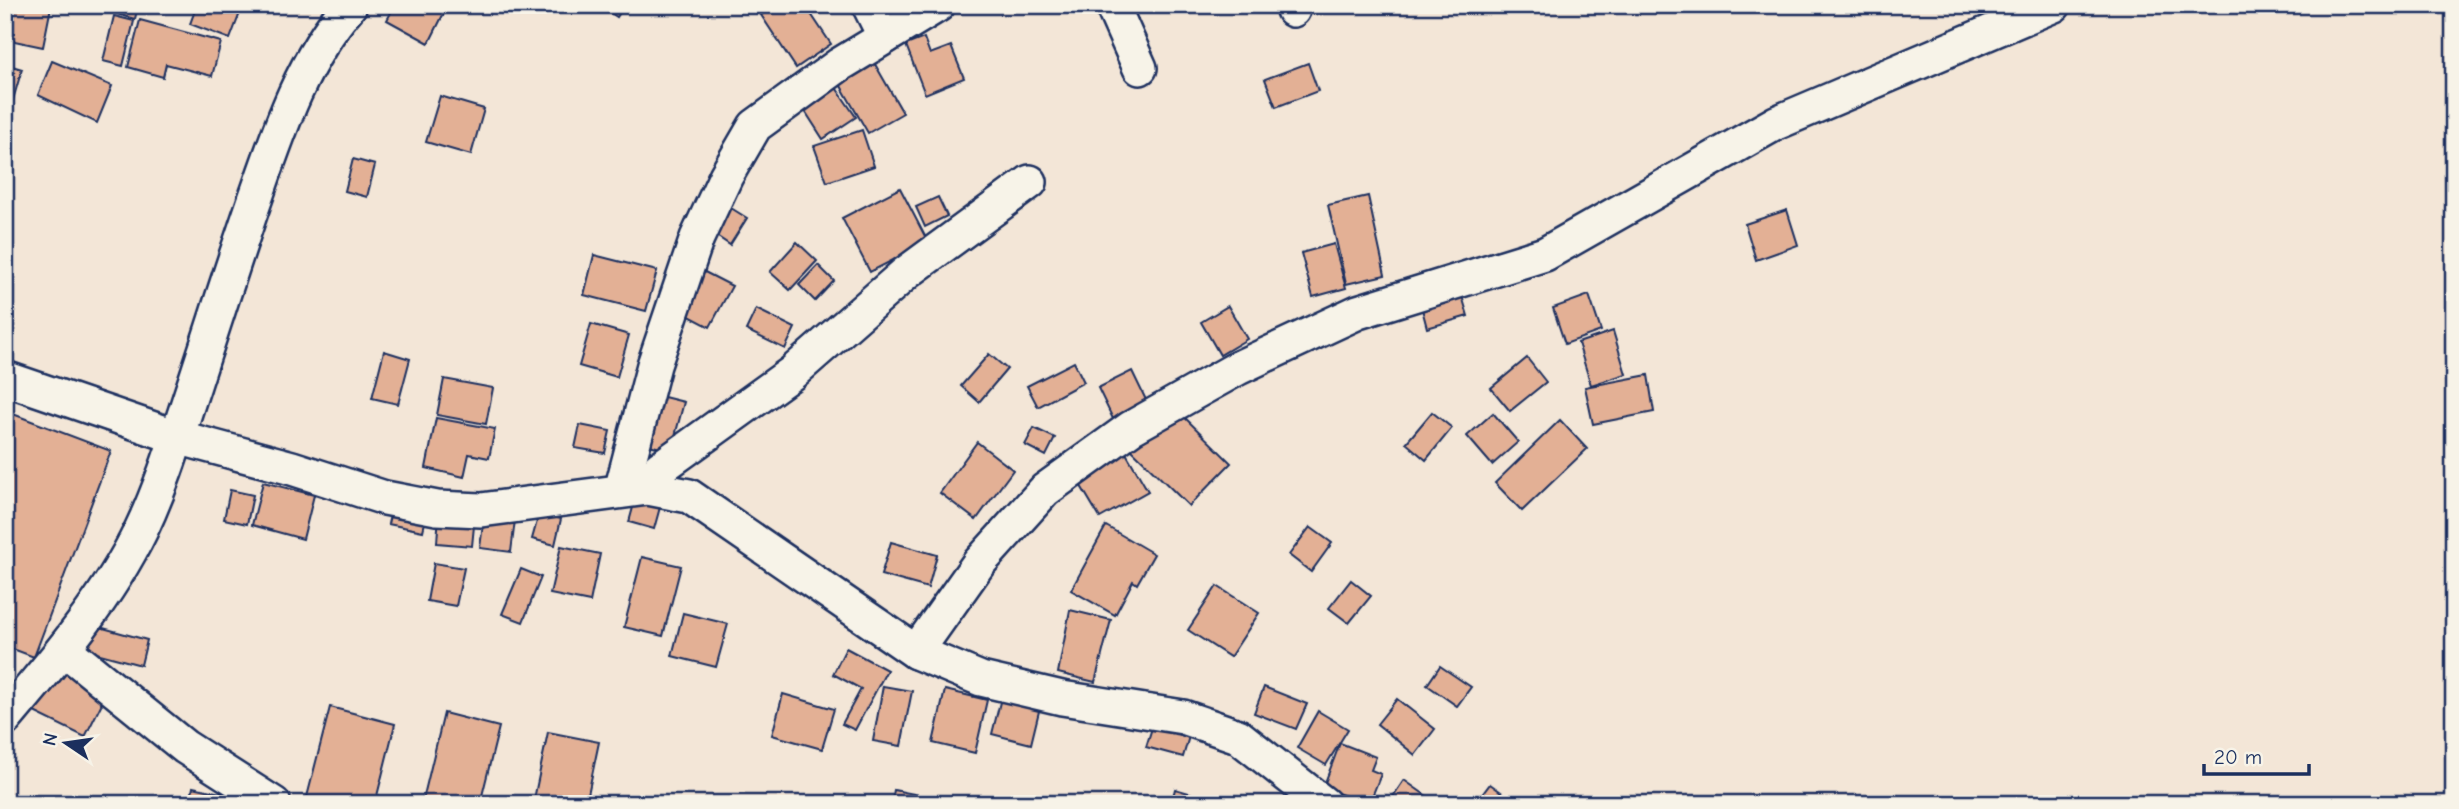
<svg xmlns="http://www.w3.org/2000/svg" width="2459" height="809" viewBox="0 0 2459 809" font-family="'Comic Neue',sans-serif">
  <rect width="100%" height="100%" fill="#f3e6d7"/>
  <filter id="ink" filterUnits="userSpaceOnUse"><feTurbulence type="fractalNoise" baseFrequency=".0143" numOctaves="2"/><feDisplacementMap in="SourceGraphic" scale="14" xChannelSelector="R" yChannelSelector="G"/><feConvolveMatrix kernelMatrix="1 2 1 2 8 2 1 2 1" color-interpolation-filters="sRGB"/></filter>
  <g filter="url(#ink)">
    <g fill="#e3b095" stroke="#1b2f5e" stroke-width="2">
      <path d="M5 5 51 7 43 47 5 39Z"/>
      <path d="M100 5H138L135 19 99 9Z"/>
      <path d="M197 5H243L230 39 190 24Z"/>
      <path d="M395 5H448L429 43 387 20Z"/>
      <path d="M599 5H625L617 17Z"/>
      <path d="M776 5H805L831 44 796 68 761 15Z"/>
      <path d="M114 16 134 21 123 66 103 61Z"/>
      <path d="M140 20 221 42 212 76 166 64 163 77 128 67Z"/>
      <path d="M924 38 930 54 951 46 964 78 925 94 906 45Z"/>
      <path d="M872 59 903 113 868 133 837 79Z"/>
      <path d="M52 61 112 86 97 123 38 95Z"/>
      <path d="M1308 63 1318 91 1276 107 1265 79Z"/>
      <path d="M5 64 22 69 10 110 5 108Z"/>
      <path d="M828 76 856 117 823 139 796 97Z"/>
      <path d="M440 96 484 109 471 155 426 142Z"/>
      <path d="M862 130 874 166 827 182 814 146Z"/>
      <path d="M353 159 375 165 367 197 345 191Z"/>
      <path d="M900 188 928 242 870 272 842 218Z"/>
      <path d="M1368 196 1385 275 1346 284 1328 205Z"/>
      <path d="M938 197 947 216 925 227 916 207Z"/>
      <path d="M723 203 747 218 730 245 706 229Z"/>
      <path d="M1787 210 1798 245 1756 260 1745 224Z"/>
      <path d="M797 242 817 261 790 290 770 272Z"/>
      <path d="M1334 244 1346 288 1313 297 1301 253Z"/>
      <path d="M594 255 657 271 646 311 584 295Z"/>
      <path d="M691 265 732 286 710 327 670 306Z"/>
      <path d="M818 265 834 281 815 301 799 285Z"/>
      <path d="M1457 279 1468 316 1427 328 1417 290Z"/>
      <path d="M1589 295 1601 331 1565 344 1553 308Z"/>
      <path d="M1228 306 1247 339 1220 355 1201 322Z"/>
      <path d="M756 309 795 328 785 349 746 330Z"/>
      <path d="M591 324 629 335 617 377 579 366Z"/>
      <path d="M1613 331 1626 374 1591 385 1578 343Z"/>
      <path d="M384 351 410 359 398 404 372 398Z"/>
      <path d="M989 354 1007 369 979 402 961 386Z"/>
      <path d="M1527 358 1546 382 1510 411 1491 388Z"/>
      <path d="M1074 362 1084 382 1038 407 1027 386Z"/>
      <path d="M1132 371 1147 402 1113 419 1098 388Z"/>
      <path d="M1648 375 1654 412 1593 424 1585 387Z"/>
      <path d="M444 379 493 388 486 424 437 415Z"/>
      <path d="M648 393 684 402 671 451 635 441Z"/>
      <path d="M1173 406 1231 463 1189 506 1131 449Z"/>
      <path d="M5 411 111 451 34 657 5 646Z"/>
      <path d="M1432 412 1452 428 1426 460 1406 443Z"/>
      <path d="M1493 413 1518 442 1492 465 1467 436Z"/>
      <path d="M436 418 495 429 489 458 469 454 464 477 426 468Z"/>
      <path d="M1560 420 1587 449 1522 511 1495 483Z"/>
      <path d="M580 425 610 431 605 453 575 448Z"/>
      <path d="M1034 428 1055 438 1046 456 1025 445Z"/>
      <path d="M977 442 1013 470 976 520 940 493Z"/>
      <path d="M1126 453 1148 491 1100 518 1078 481Z"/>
      <path d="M263 482 314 495 303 539 252 525Z"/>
      <path d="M640 482 665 489 654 529 629 522Z"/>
      <path d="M230 490 253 495 247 524 224 519Z"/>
      <path d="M394 497 429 504 423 531 388 524Z"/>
      <path d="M485 508 516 512 511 552 480 548Z"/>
      <path d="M439 513 475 516 472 546 437 543Z"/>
      <path d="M539 514 561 519 555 545 532 539Z"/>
      <path d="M1106 526 1154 554 1137 584 1133 581 1115 615 1071 590Z"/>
      <path d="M1310 527 1332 543 1311 572 1289 555Z"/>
      <path d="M891 542 937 555 928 588 881 575Z"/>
      <path d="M561 546 600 554 590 602 550 594Z"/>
      <path d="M642 557 681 566 663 636 624 627Z"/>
      <path d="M434 563 464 568 456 606 427 601Z"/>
      <path d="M521 569 541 577 523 622 502 614Z"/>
      <path d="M1351 580 1371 596 1349 623 1329 608Z"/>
      <path d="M1217 586 1259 613 1230 657 1188 630Z"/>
      <path d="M1070 610 1111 620 1095 682 1058 673Z"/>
      <path d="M683 613 728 624 716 667 672 656Z"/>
      <path d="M92 625 147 640 141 665 85 650Z"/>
      <path d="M846 648 887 670 855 730 842 724 861 689 833 674Z"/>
      <path d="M59 657 112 683 85 737 32 711Z"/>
      <path d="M1440 666 1471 687 1457 706 1427 685Z"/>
      <path d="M883 686 912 691 901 746 873 741Z"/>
      <path d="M1264 687 1307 704 1296 729 1254 713Z"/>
      <path d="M945 690 987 700 975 753 933 743Z"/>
      <path d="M783 694 834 709 822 749 772 735Z"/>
      <path d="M1001 698 1040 707 1031 744 992 734Z"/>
      <path d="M1397 699 1435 729 1415 755 1377 724Z"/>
      <path d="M330 707 395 724 375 804H334L307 797Z"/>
      <path d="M1318 711 1348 729 1326 765 1297 748Z"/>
      <path d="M444 713 499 727 480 804H422Z"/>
      <path d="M1156 715 1192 726 1183 757 1146 747Z"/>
      <path d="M548 732 599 742 586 804H533Z"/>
      <path d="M1340 743 1376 757 1371 770 1381 774 1369 804 1323 788Z"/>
      <path d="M1404 780 1438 804H1388Z"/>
      <path d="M1490 784 1518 804H1475Z"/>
      <path d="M193 787 225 794 223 804H190Z"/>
      <path d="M1175 789 1206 798 1205 804H1171Z"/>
      <path d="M894 790 954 802V804H891Z"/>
    </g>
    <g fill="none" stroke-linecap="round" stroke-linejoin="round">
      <g stroke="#1b2f5e" stroke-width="38">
        <g id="minor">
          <path d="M869 5 885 37"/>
          <path d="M1112 5 1140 68"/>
          <path d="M1292 5 1293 10"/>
          <path d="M5 378 177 437 292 468 385 498 437 508 481 510 648 488 689 496 916 652 981 679 1062 698 1183 717 1238 736 1324 804"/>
          <path d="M648 488 660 468 792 373 906 273 1030 182"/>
          <path d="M621 491 654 365 697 238 726 176 755 126 839 65 938 5"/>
          <path d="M64 649 185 747 274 804"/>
          <path d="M916 652 979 563 1045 490 1131 428 1238 368 1358 312 1545 254 1776 123 2054 5"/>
          <path d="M5 719C55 660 107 600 141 530 163 484 178 433 194 385 215 321 235 257 257 194 280 127 303 59 350 5"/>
        </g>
      </g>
      <use href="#minor" stroke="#f7f3e8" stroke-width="33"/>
    </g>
  </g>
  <rect width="2459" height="809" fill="none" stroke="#f7f3e8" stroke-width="28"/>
  <rect x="14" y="14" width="2431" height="781" fill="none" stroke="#1b2f5e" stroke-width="2.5" filter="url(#ink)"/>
  <g transform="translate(66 743) rotate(283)" stroke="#f7f3e8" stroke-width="5" paint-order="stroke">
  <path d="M0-5L12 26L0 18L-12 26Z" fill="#1b2f5e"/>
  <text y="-10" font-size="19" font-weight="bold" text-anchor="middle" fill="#1b2f5e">N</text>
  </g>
  <path d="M2204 764v10h105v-10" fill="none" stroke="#1b2f5e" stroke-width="3.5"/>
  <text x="2214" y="764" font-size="21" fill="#1b2f5e" stroke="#f7f3e8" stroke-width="5" paint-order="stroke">20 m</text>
</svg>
